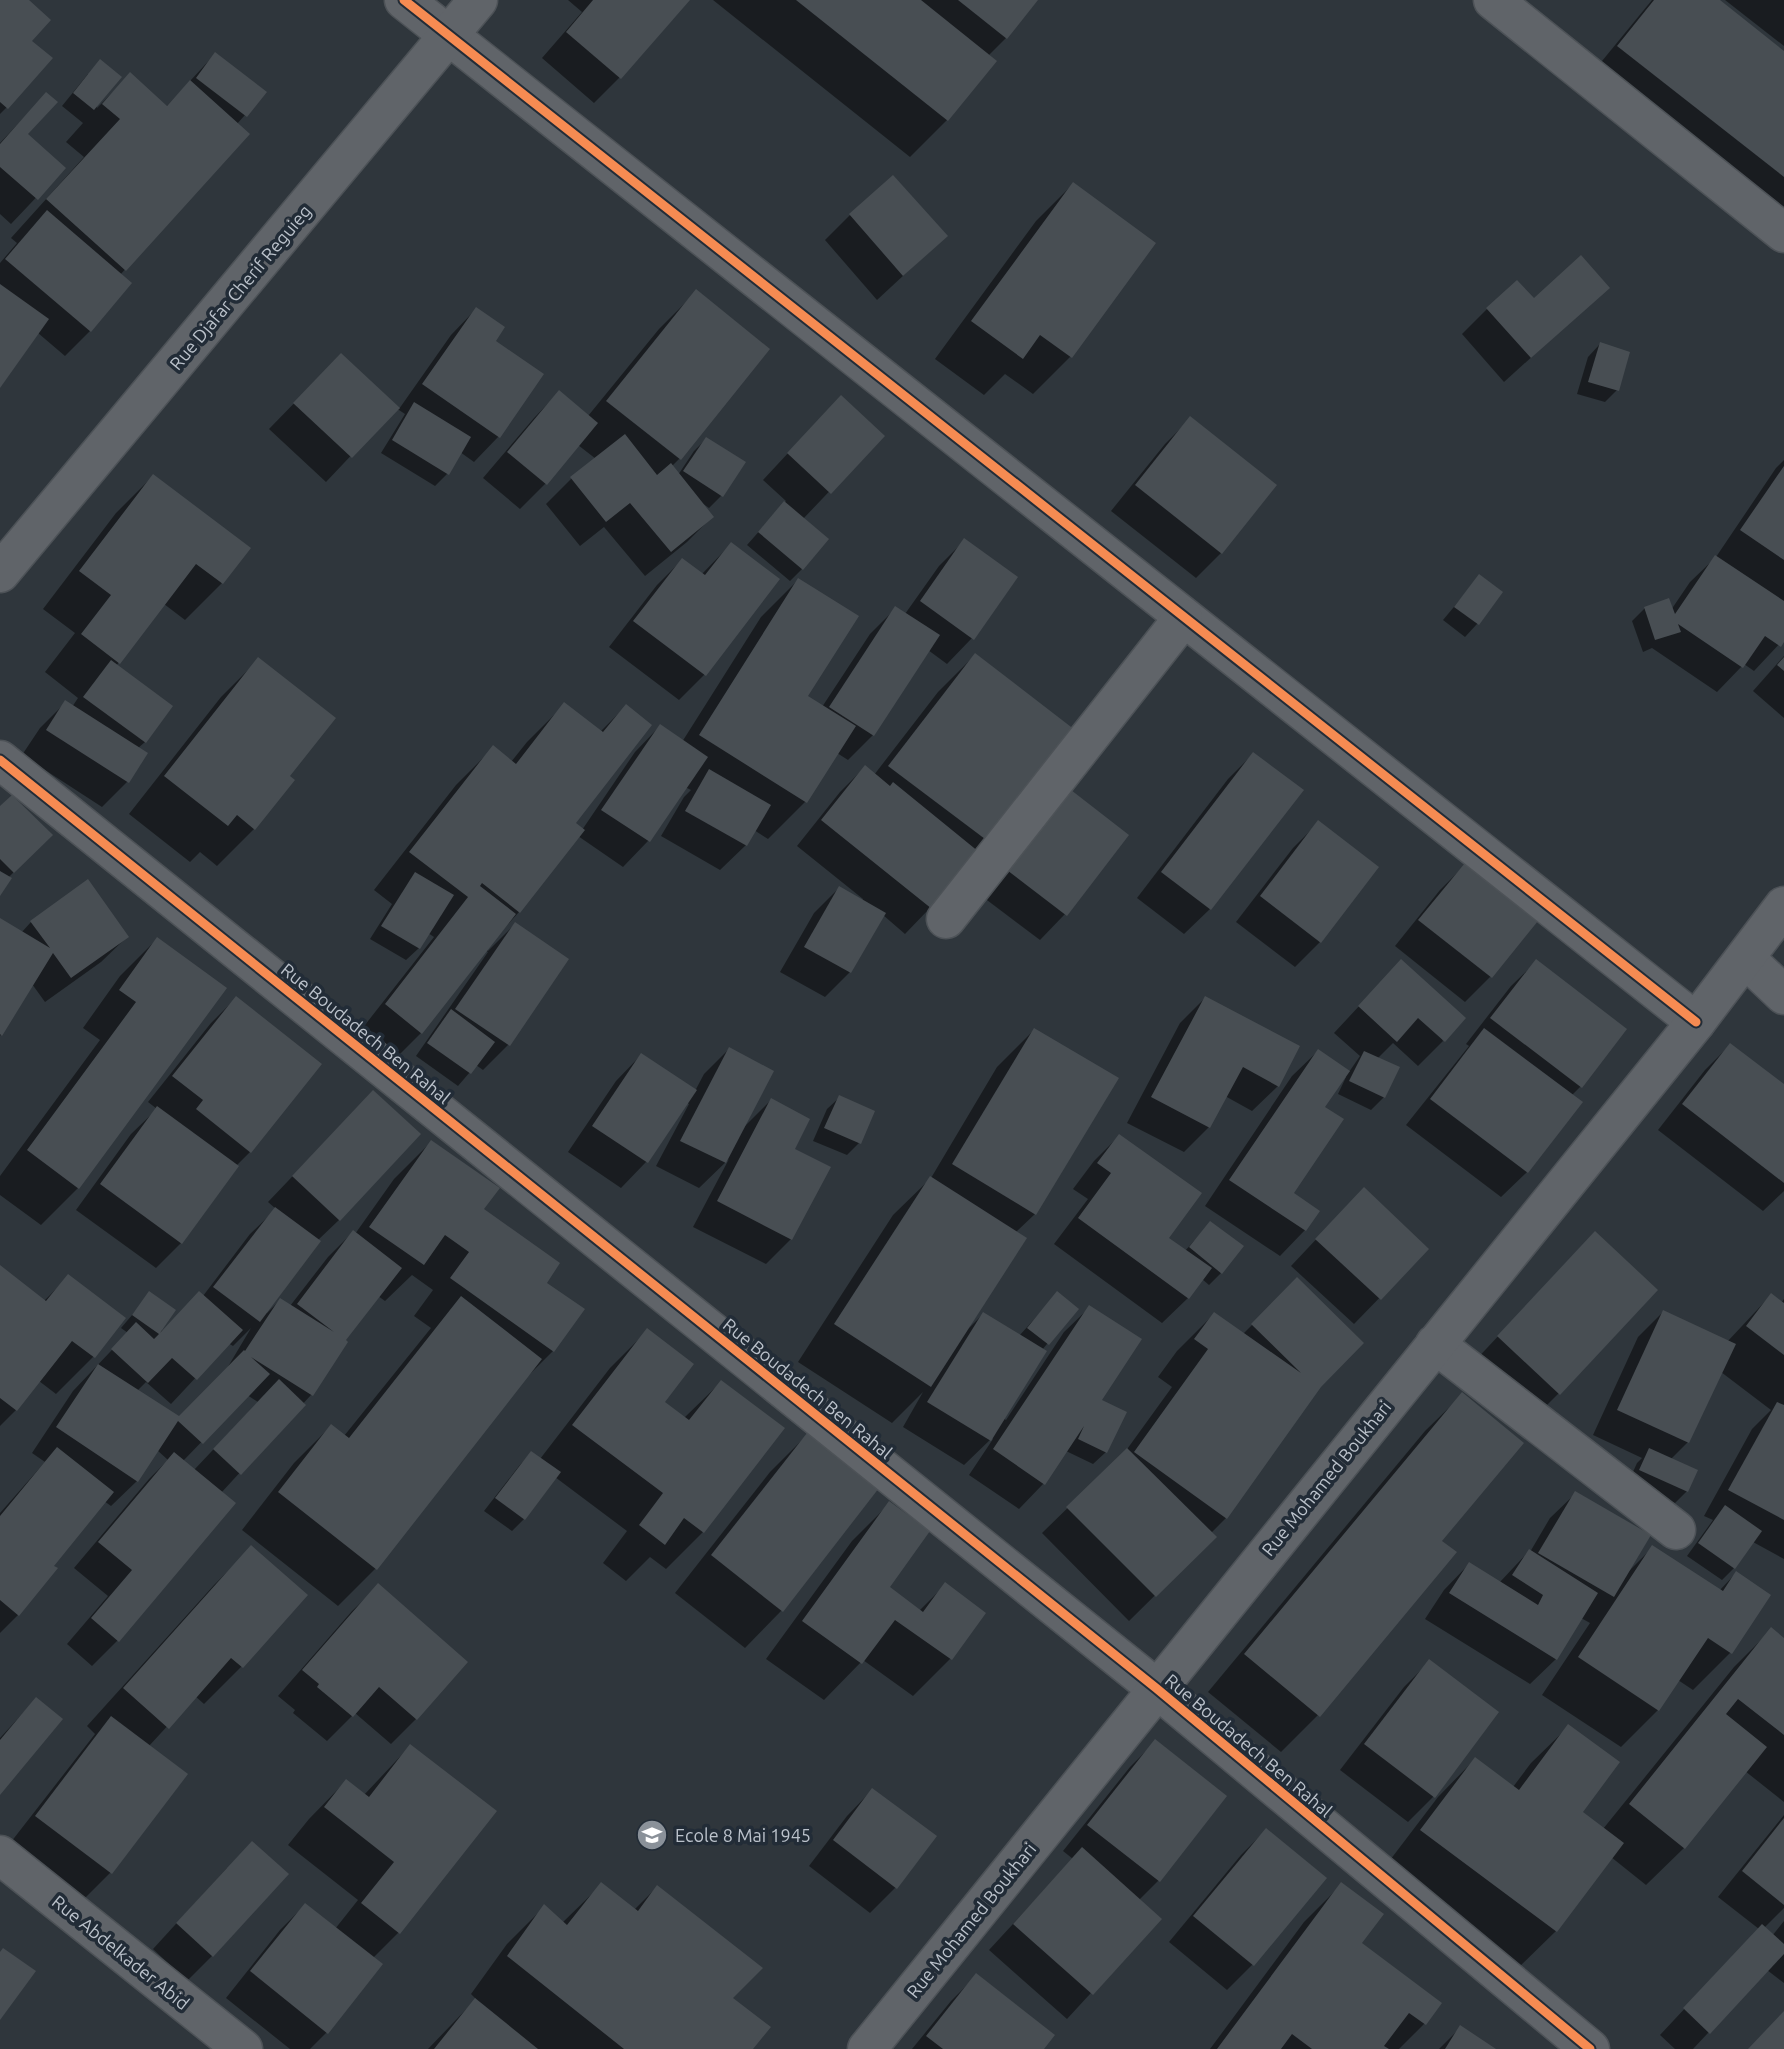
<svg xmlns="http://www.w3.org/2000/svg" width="1784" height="2049" viewBox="0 0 1784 2049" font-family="Ubuntu,sans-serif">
  <rect width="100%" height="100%" fill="#2f363c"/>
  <g fill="#0007" fill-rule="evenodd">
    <path d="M0 0H26L30 41 7 107 0 114Z"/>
    <path d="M568 0H687L619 78 594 103 542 58 582 12Z"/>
    <path d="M713 0H1036L1006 38 988 56 947 120 910 157Z"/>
    <path d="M1652 0H1717L1784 53V222L1593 72Z"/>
    <path d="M1725 0H1784V46Z"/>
    <path d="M215 54 245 115 236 125 247 134 120 275 90 331 65 356 38 333 0 385V263L17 243 11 238 84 157 66 142 83 123 62 106 88 74 97 108 130 75 166 107Z"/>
    <path d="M46 94 25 134 64 168 11 224 0 214V143Z"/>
    <path d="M1073 184 1154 243 1070 357 1033 394 1005 374 984 395 935 359 1036 221Z"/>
    <path d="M850 215 946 236 877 300 825 240Z"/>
    <path d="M1608 288 1504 382 1462 334 1487 309Z"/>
    <path d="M696 292 680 458 671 467 678 475 694 451 706 439 721 496 709 508 702 503 712 517 687 542 645 576 604 527 580 546 546 504 571 479 596 459 578 445 545 484 520 509 483 478 534 418 559 392 588 416 659 329Z"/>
    <path d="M476 309 503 328 494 341 542 375 499 436 474 462 460 452 447 474 435 486 381 453 405 414 396 408 326 482 269 429 341 355 399 409 451 335Z"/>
    <path d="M1600 344 1617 390 1605 402 1577 394 1588 357Z"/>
    <path d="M1190 419 1221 553 1196 578 1111 511 1165 444Z"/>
    <path d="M816 423 882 436 803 519 802 569 790 581 747 545 786 501 763 480Z"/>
    <path d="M1784 460V639L1754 671 1744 664 1717 692 1652 648 1643 652 1632 621 1645 608 1671 610 1690 582 1716 557 1776 468Z"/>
    <path d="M153 476 222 583 185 620 164 604 116 666 145 742 137 749 146 754 127 782 102 807 22 755 40 728 65 703 72 707 78 698 45 672 75 633 43 609 116 513Z"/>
    <path d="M965 540 972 638 947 664 928 650 873 735 848 760 837 753 805 802 768 839 754 830 746 845 720 870 661 836 684 797 691 790 685 787 648 841 623 867 578 836 519 912 486 949 488 951 515 924 567 959 508 1045 483 1070 476 1065 458 1086 416 1056 488 952 485 950 421 1033 396 1058 361 1030 434 937 428 933 419 948 406 960 370 939 392 904 374 890 456 785 493 748 511 762 527 742 564 705 600 732 626 706 574 823 582 830 635 752 660 726 682 742 761 617 798 580 806 697 822 707 870 634 896 608 905 614 939 566Z"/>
    <path d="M731 544 704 675 679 700 609 647 657 585 682 560 701 575Z"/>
    <path d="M1479 577 1501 592 1477 624 1465 637 1443 620Z"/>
    <path d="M975 655 1073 730 930 908 905 934 883 915 850 972 825 997 780 972 814 913 839 888 862 901 863 899 797 846 840 792 865 767 874 775 938 692Z"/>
    <path d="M1784 656V718L1753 691Z"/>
    <path d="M258 660 288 777 254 829 217 866 200 852 190 862 129 814 221 697Z"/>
    <path d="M1253 754 1302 791 1210 909 1184 934 1137 898 1228 779Z"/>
    <path d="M0 809 50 835 8 878 0 893Z"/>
    <path d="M1037 811 1065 914 1040 940 975 891Z"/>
    <path d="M1318 823 1320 942 1295 967 1236 922 1293 848Z"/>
    <path d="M1465 865 1535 921 1490 977 1465 1002 1395 946 1440 890Z"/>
    <path d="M0 920 21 933 31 922 127 937 101 962 45 1002 32 984 0 1036Z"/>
    <path d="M157 939 78 1188 41 1225 0 1195V1176L100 1040 83 1028 120 976Z"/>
    <path d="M1401 961 1443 1041 1418 1066 1393 1043 1377 1059 1384 1097 1371 1110 1338 1094 1346 1077 1344 1076 1323 1108 1292 1194 1318 1212 1305 1230 1280 1256 1205 1206 1292 1076 1318 1051 1349 1072 1360 1056 1334 1033Z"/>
    <path d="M1537 961 1581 1086 1571 1096 1580 1102 1527 1172 1501 1197 1406 1125 1469 1046 1466 1044 1511 986Z"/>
    <path d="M236 998 250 1152 236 1166 181 1243 156 1268 76 1210 131 1134 157 1109 148 1102 211 1023Z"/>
    <path d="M1205 998 1278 1086 1252 1111 1225 1096 1209 1127 1184 1152 1127 1123 1180 1023Z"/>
    <path d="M1034 1030 1035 1214 1015 1233 969 1328 983 1314 1019 1336 1057 1294 1076 1309 1042 1350 1003 1418 1006 1420 1064 1332 1090 1307 1106 1452 1093 1464 1066 1451 1044 1483 1019 1509 969 1475 993 1439 992 1438 964 1465 903 1427 923 1392 892 1423 798 1362 893 1215 931 1178 997 1067Z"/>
    <path d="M1730 1045 1784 1086V1191L1763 1211 1658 1130 1705 1070Z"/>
    <path d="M729 1049 742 1129 771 1100 792 1149 791 1239 766 1264 693 1227 729 1159 699 1188 656 1166 689 1104 686 1102 646 1162 621 1188 568 1152 616 1081 641 1055 695 1091 704 1074Z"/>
    <path d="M840 1097 859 1143 847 1155 813 1141 827 1109Z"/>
    <path d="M348 1118 339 1220 317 1241 265 1312 267 1313 280 1300 290 1306 328 1257 353 1232 355 1234 394 1179 431 1142 482 1210 544 1283 553 1351 523 1381 375 1569 338 1606 242 1530 294 1463 331 1426 344 1436 431 1328 414 1316 433 1290 412 1275 385 1301 378 1296 344 1341 346 1342 311 1395 221 1493 118 1640 92 1666 67 1644 108 1596 74 1568 149 1479 168 1460 157 1450 137 1481 111 1506 104 1501 52 1566 18 1615 0 1633V1513L45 1462 32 1453 73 1391 128 1333 121 1328 150 1294 162 1331 203 1296 250 1234 276 1209 268 1202ZM251 1328 226 1370 179 1418 137 1391 146 1382 171 1404 228 1343 233 1346ZM247 1395 258 1402 194 1470 183 1461Z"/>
    <path d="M1119 1136 1167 1238 1185 1251 1210 1223 1221 1273 1209 1285 1202 1279 1188 1298 1162 1323 1054 1244 1088 1199 1073 1189 1094 1161Z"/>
    <path d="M1339 1215 1427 1249 1354 1324 1291 1266Z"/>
    <path d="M1570 1259 1559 1393 1533 1419 1473 1363Z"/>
    <path d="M0 1268 44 1301 69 1276 124 1318 93 1357 56 1394 39 1381 16 1410 0 1426Z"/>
    <path d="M1297 1280 1318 1388 1226 1518 1210 1534 1214 1537 1129 1621 1042 1533 1125 1452 1172 1387 1158 1377 1177 1351 1214 1314 1243 1334Z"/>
    <path d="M1771 1295 1781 1303 1784 1299V1559L1753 1542 1734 1568 1722 1580 1687 1556 1713 1520 1704 1516 1752 1429 1771 1410 1721 1372 1688 1442 1670 1460 1687 1491 1675 1503 1628 1483 1637 1463 1642 1458 1593 1435 1638 1337 1663 1312 1727 1342Z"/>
    <path d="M647 1331 662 1402 684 1418 721 1382 703 1532 666 1569 650 1557 626 1581 603 1563 627 1531 555 1477 524 1519 512 1531 484 1511 519 1466 531 1453 540 1459 610 1368Z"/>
    <path d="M1463 1394 1439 1541 1318 1715 1281 1752 1208 1692 1425 1431Z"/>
    <path d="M807 1435 782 1610 745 1648 675 1593 770 1472Z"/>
    <path d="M1576 1493 1629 1571 1652 1548 1719 1591 1736 1573 1730 1653 1693 1690 1678 1680 1658 1710 1621 1747 1542 1695 1590 1623 1581 1618 1556 1659 1530 1684 1425 1619 1444 1590 1469 1564 1499 1583 1529 1551 1530 1552 1550 1518Z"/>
    <path d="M889 1504 887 1587 919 1611 945 1585 983 1614 950 1659 913 1696 863 1660 824 1700 766 1659 852 1541Z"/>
    <path d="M251 1548 305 1595 241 1667 204 1704 195 1696 149 1746 185 1774 110 1873 85 1898 11 1842 95 1734 87 1726 214 1585Z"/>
    <path d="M378 1586 416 1719 391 1744 355 1713 327 1741 293 1713 295 1710 278 1696 352 1611Z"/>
    <path d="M1771 1630 1784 1640V1802L1745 1771 1684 1848 1646 1885 1611 1857 1556 1931 1518 1968 1384 1868 1438 1797 1475 1759 1513 1787 1531 1763 1569 1726 1580 1812 1603 1829 1734 1667Z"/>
    <path d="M1429 1662 1433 1797 1408 1822 1340 1770 1404 1687Z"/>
    <path d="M36 1699 0 1793V1738Z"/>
    <path d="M1155 1742 1225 1796 1158 1881 1139 1900 1159 1919 1067 2019 989 1950 1073 1859 1063 1851 1130 1767Z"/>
    <path d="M410 1746 399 1932 373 1958 381 1965 326 2033 310 2049H290L226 1998 280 1930 305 1905 335 1929 358 1900 288 1845 309 1819 346 1781 364 1795Z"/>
    <path d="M872 1790 896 1887 870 1913 809 1866 847 1816Z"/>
    <path d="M1784 1815V1908L1764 1928 1772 1936 1784 1921V1983L1767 1970 1693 2049H1675L1660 2035 1759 1929 1718 1897Z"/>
    <path d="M1266 1830 1324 1878 1252 1965 1227 1990 1169 1942 1241 1855Z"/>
    <path d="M227 1868 212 1956 187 1981 153 1949Z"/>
    <path d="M601 1885 634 1910 657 1887 731 1998 750 2049H428L476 1999 471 1994 507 1944 544 1907 562 1923Z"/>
    <path d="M1341 1885 1359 1944 1439 2004 1424 2024 1399 2049H1210L1304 1922Z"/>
    <path d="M976 1976 1042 2049H912L951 2001Z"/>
    <path d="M1461 2027 1493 2049H1439Z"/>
  </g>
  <g fill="#484e53">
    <path d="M0 0H29L51 20 32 41 53 58 8 109 0 102Z"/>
    <path d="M593 0H690L621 79 566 32Z"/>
    <path d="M796 0H921L997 61 948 121Z"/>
    <path d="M958 0H1038L1007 39Z"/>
    <path d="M1654 0H1720L1784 51V177L1617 46Z"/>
    <path d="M215 52 267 92 247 117 196 78Z"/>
    <path d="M100 59 122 77 94 110 73 93Z"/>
    <path d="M130 72 167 106 190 80 250 134 126 271 46 199 120 119 102 104Z"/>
    <path d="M46 92 58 102 28 134 66 168 38 200 0 167V144Z"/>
    <path d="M893 175 948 236 903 276 849 214Z"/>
    <path d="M1073 182 1156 243 1072 358 1040 335 1023 359 971 321Z"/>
    <path d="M47 210 132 283 91 332 5 259Z"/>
    <path d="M1581 255 1610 288 1531 358 1486 308 1517 280 1534 298Z"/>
    <path d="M0 284 49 319 0 388Z"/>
    <path d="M696 289 770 349 681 460 606 401Z"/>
    <path d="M476 307 505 327 496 341 544 374 500 438 422 384Z"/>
    <path d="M1600 342 1630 352 1619 391 1588 382Z"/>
    <path d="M341 353 400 408 352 458 293 403Z"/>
    <path d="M559 390 598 423 547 485 507 452Z"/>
    <path d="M841 395 885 436 831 494 787 453Z"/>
    <path d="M414 402 471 437 449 475 392 440Z"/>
    <path d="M1190 416 1277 485 1222 554 1135 485Z"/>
    <path d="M625 434 657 475 671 463 714 517 671 552 630 503 606 522 570 477Z"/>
    <path d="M706 437 746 462 723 497 683 471Z"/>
    <path d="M1784 466V560L1740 530Z"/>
    <path d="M153 474 251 548 223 584 196 564 120 664 81 634 111 595 79 571Z"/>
    <path d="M784 501 829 539 803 570 758 532Z"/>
    <path d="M964 538 1018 577 974 640 920 601Z"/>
    <path d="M731 542 780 579 706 676 633 621 682 558 705 575Z"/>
    <path d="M1715 555 1784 601V642L1781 647 1765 636 1743 668 1678 624 1681 632 1655 640 1644 607 1669 598 1675 614Z"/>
    <path d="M1479 574 1503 592 1479 625 1454 607Z"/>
    <path d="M798 578 859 616 808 696 856 726 807 803 699 735Z"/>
    <path d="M895 606 940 635 874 736 829 707Z"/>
    <path d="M975 653 1075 730 989 842 888 766Z"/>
    <path d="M258 657 336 718 290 776 295 780 255 830 237 815 228 826 164 776Z"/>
    <path d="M1784 657V671L1777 665Z"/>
    <path d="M111 660 173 706 146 743 83 697Z"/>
    <path d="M65 700 148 753 129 783 46 730Z"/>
    <path d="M564 702 603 732 626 704 652 725 576 823 585 830 520 913 482 883 480 886 516 914 422 1034 385 1004 468 897 409 852 493 745 516 764Z"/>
    <path d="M660 724 708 757 650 842 601 810Z"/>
    <path d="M1253 752 1304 790 1211 910 1161 872Z"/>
    <path d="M865 765 890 786 893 782 979 852 932 909 821 820Z"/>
    <path d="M709 769 771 805 747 846 685 811Z"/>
    <path d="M1062 783 1129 835 1067 916 999 864Z"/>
    <path d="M12 795 53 835 14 873 0 859V806Z"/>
    <path d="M1318 820 1379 867 1321 943 1260 896Z"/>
    <path d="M1465 863 1538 921 1492 978 1418 920Z"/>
    <path d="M0 871 12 878 0 896Z"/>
    <path d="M415 872 454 895 420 949 381 926Z"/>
    <path d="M88 879 129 937 71 978 53 953 2 1036 0 1034V918L50 948 30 921Z"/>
    <path d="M839 886 886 913 851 973 804 947Z"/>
    <path d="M515 922 569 959 510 1046 455 1009Z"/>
    <path d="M157 937 227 988 79 1189 27 1150 136 1002 119 990Z"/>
    <path d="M1401 959 1466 1018 1445 1042 1418 1018 1397 1042 1358 1006Z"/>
    <path d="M1536 959 1627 1029 1582 1088 1490 1018Z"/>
    <path d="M236 996 322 1064 251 1153 196 1109 203 1100 172 1076Z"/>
    <path d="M1205 996 1300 1046 1279 1087 1243 1067 1210 1128 1151 1097Z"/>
    <path d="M451 1009 495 1042 471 1074 427 1043Z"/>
    <path d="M1034 1028 1119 1078 1036 1215 952 1164Z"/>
    <path d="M1484 1028 1583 1102 1528 1173 1430 1099Z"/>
    <path d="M1730 1043 1784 1084V1183L1682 1104Z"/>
    <path d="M729 1047 774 1071 726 1163 680 1141Z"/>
    <path d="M1318 1049 1350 1071 1325 1107 1344 1119 1294 1193 1320 1211 1306 1231 1229 1180Z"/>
    <path d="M1364 1051 1400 1067 1385 1098 1349 1081Z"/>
    <path d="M641 1053 697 1090 648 1163 592 1126Z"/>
    <path d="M373 1090 421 1134 340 1221 292 1176Z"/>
    <path d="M839 1095 875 1111 861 1144 824 1128Z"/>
    <path d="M771 1098 810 1119 795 1149 831 1167 792 1240 717 1201Z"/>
    <path d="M157 1106 239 1166 182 1244 100 1184Z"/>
    <path d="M1119 1134 1202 1193 1169 1238 1212 1268 1189 1299 1078 1218 1111 1173 1097 1163Z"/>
    <path d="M431 1140 500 1188 484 1209 560 1263 547 1283 585 1309 554 1352 450 1278 469 1252 445 1235 424 1265 369 1227Z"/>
    <path d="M930 1176 1027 1238 931 1387 834 1324Z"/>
    <path d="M1364 1187 1429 1249 1381 1300 1315 1239Z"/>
    <path d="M275 1207 321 1241 260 1322 213 1287Z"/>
    <path d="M1210 1221 1244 1246 1222 1274 1189 1247Z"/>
    <path d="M353 1230 402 1268 346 1340 348 1342 313 1396 251 1357 270 1374 203 1444 178 1421 138 1482 56 1427 98 1364 179 1416 244 1350 245 1351 280 1298 334 1332 297 1304Z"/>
    <path d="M1595 1231 1658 1290 1560 1395 1497 1336Z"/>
    <path d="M0 1265 46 1301 68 1274 126 1318 95 1358 72 1341 17 1411 0 1398Z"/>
    <path d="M1297 1277 1364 1343 1321 1387 1227 1519 1134 1452 1208 1349 1194 1339 1214 1312 1301 1373 1251 1324Z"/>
    <path d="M149 1291 176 1310 160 1333 199 1291 243 1330 197 1380 172 1358 148 1383 111 1349 136 1322 154 1339 159 1334 132 1315Z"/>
    <path d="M1057 1291 1079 1309 1049 1345 1027 1328Z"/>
    <path d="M1771 1293 1784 1303V1355L1746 1326Z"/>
    <path d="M461 1296 542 1359 377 1570 278 1492 331 1424 349 1438Z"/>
    <path d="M1089 1305 1142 1339 1102 1400 1127 1412 1107 1453 1078 1439 1084 1426 1045 1485 993 1449Z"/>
    <path d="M1663 1310 1736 1344 1689 1443 1617 1410Z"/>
    <path d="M983 1312 1047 1351 991 1441 927 1402Z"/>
    <path d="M647 1328 694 1364 665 1402 689 1420 721 1380 785 1428 704 1533 684 1518 665 1545 639 1525 663 1493 572 1425Z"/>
    <path d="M279 1379 306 1405 241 1475 213 1449Z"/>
    <path d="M1462 1392 1524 1443 1442 1541 1457 1552 1320 1717 1244 1654Z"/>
    <path d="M1777 1402 1784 1405V1520L1728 1490Z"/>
    <path d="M807 1433 879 1488 783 1612 711 1555Z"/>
    <path d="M57 1447 114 1492 54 1566 58 1568 19 1616 0 1600V1516Z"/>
    <path d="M1127 1448 1217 1537 1156 1597 1066 1507Z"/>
    <path d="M1649 1448 1698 1470 1688 1492 1639 1470Z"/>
    <path d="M531 1451 561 1472 525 1520 495 1498Z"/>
    <path d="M174 1452 236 1503 119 1642 91 1618 132 1570 98 1542Z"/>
    <path d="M1575 1491 1651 1535 1614 1597 1538 1553Z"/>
    <path d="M889 1501 930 1531 890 1587 923 1612 945 1582 986 1613 952 1660 895 1620 862 1664 802 1621Z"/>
    <path d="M1725 1505 1762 1531 1735 1569 1698 1543Z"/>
    <path d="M251 1545 308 1595 243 1668 231 1658 169 1729 123 1688Z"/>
    <path d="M1652 1545 1723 1591 1736 1571 1771 1595 1732 1654 1708 1638 1659 1711 1578 1657Z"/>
    <path d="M1529 1549 1598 1593 1557 1660 1449 1593 1469 1562 1538 1605 1543 1595 1512 1575Z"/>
    <path d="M378 1583 468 1662 417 1720 379 1687 353 1717 317 1687 319 1684 302 1670Z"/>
    <path d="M1771 1627 1784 1638V1735L1738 1699 1726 1714 1767 1747 1685 1849 1629 1804Z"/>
    <path d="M1429 1659 1499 1712 1435 1798 1364 1744Z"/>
    <path d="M36 1697 63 1719 0 1795V1740Z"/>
    <path d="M111 1716 188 1774 112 1874 35 1816Z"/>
    <path d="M1568 1724 1620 1762 1583 1812 1624 1843 1557 1932 1420 1830 1475 1757 1519 1790Z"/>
    <path d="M1155 1739 1227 1796 1160 1882 1087 1825Z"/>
    <path d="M410 1744 497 1811 400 1934 361 1903 394 1862 324 1807 346 1779 369 1797Z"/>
    <path d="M872 1788 937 1836 897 1889 833 1840Z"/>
    <path d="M1784 1818V1905L1742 1871Z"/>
    <path d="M1266 1828 1327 1878 1254 1966 1193 1916Z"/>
    <path d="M252 1841 289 1874 213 1957 176 1923Z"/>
    <path d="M1082 1847 1162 1919 1093 1995 1013 1924Z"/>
    <path d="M601 1882 638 1911 657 1885 763 1968 733 1998 771 2027 753 2049H624L507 1956 544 1904 567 1925Z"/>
    <path d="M1341 1882 1384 1914 1362 1943 1442 2003 1426 2025 1409 2013 1384 2046 1389 2049H1312L1292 2034 1281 2049H1217Z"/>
    <path d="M305 1903 383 1964 328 2034 250 1971Z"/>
    <path d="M1762 1924 1784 1944V1954L1710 2034 1683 2008Z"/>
    <path d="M3 1948 36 1971 0 2020V1952Z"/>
    <path d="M976 1973 1055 2035 1044 2049H943L926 2036Z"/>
    <path d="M475 1998 538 2049H434Z"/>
    <path d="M1784 2011V2049H1748Z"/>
    <path d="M1460 2025 1496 2049H1445Z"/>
  </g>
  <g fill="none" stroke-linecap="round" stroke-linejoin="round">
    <g stroke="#4d5257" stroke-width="41">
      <g id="street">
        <path d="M404 0 1696 1022"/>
        <path d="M1493 0 1784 233"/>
        <path d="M0 573 478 0"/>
        <path d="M0 760 1156 1688 1590 2049"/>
        <path d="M946 919 1183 618"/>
        <path d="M1745 958 1784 995"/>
        <path d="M1435 1344 1676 1530"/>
        <path d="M0 1855 243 2049"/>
        <path d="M867 2049 1696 1022 1784 906"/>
      </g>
    </g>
    <use href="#street" stroke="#606469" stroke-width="38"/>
    <g stroke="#222c37" stroke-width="13">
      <g id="cycleway">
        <path d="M404 0 1696 1022"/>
        <path d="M0 760 1156 1688 1590 2049"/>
      </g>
    </g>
    <use href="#cycleway" stroke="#f68b52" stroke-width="9"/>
  </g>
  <defs>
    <g id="school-disc" transform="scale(1.575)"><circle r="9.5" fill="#8a9199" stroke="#222c37"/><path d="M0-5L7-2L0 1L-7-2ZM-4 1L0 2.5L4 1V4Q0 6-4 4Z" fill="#fff"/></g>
  </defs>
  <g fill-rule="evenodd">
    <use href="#school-disc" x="652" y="1835"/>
  </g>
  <g text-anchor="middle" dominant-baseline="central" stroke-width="7" stroke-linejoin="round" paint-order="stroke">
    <g font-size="18" fill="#bbc2cb" stroke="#222c37">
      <text transform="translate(240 287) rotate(-50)">Rue Djafar Cherif Reguieg</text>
      <text transform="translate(366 1033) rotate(39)">Rue Boudadech Ben Rahal</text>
      <text transform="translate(808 1388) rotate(39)">Rue Boudadech Ben Rahal</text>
      <text transform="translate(1326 1478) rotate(-51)">Rue Mohamed Boukhari</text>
      <text transform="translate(1249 1745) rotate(40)">Rue Boudadech Ben Rahal</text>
      <text transform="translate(971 1920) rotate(-51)">Rue Mohamed Boukhari</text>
      <text transform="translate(121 1952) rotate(39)">Rue Abdelkader Abid</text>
    </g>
    <g font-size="18" fill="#bbc2cb" stroke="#222c37" text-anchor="start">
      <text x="675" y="1835">Ecole 8 Mai 1945</text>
    </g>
  </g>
</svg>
